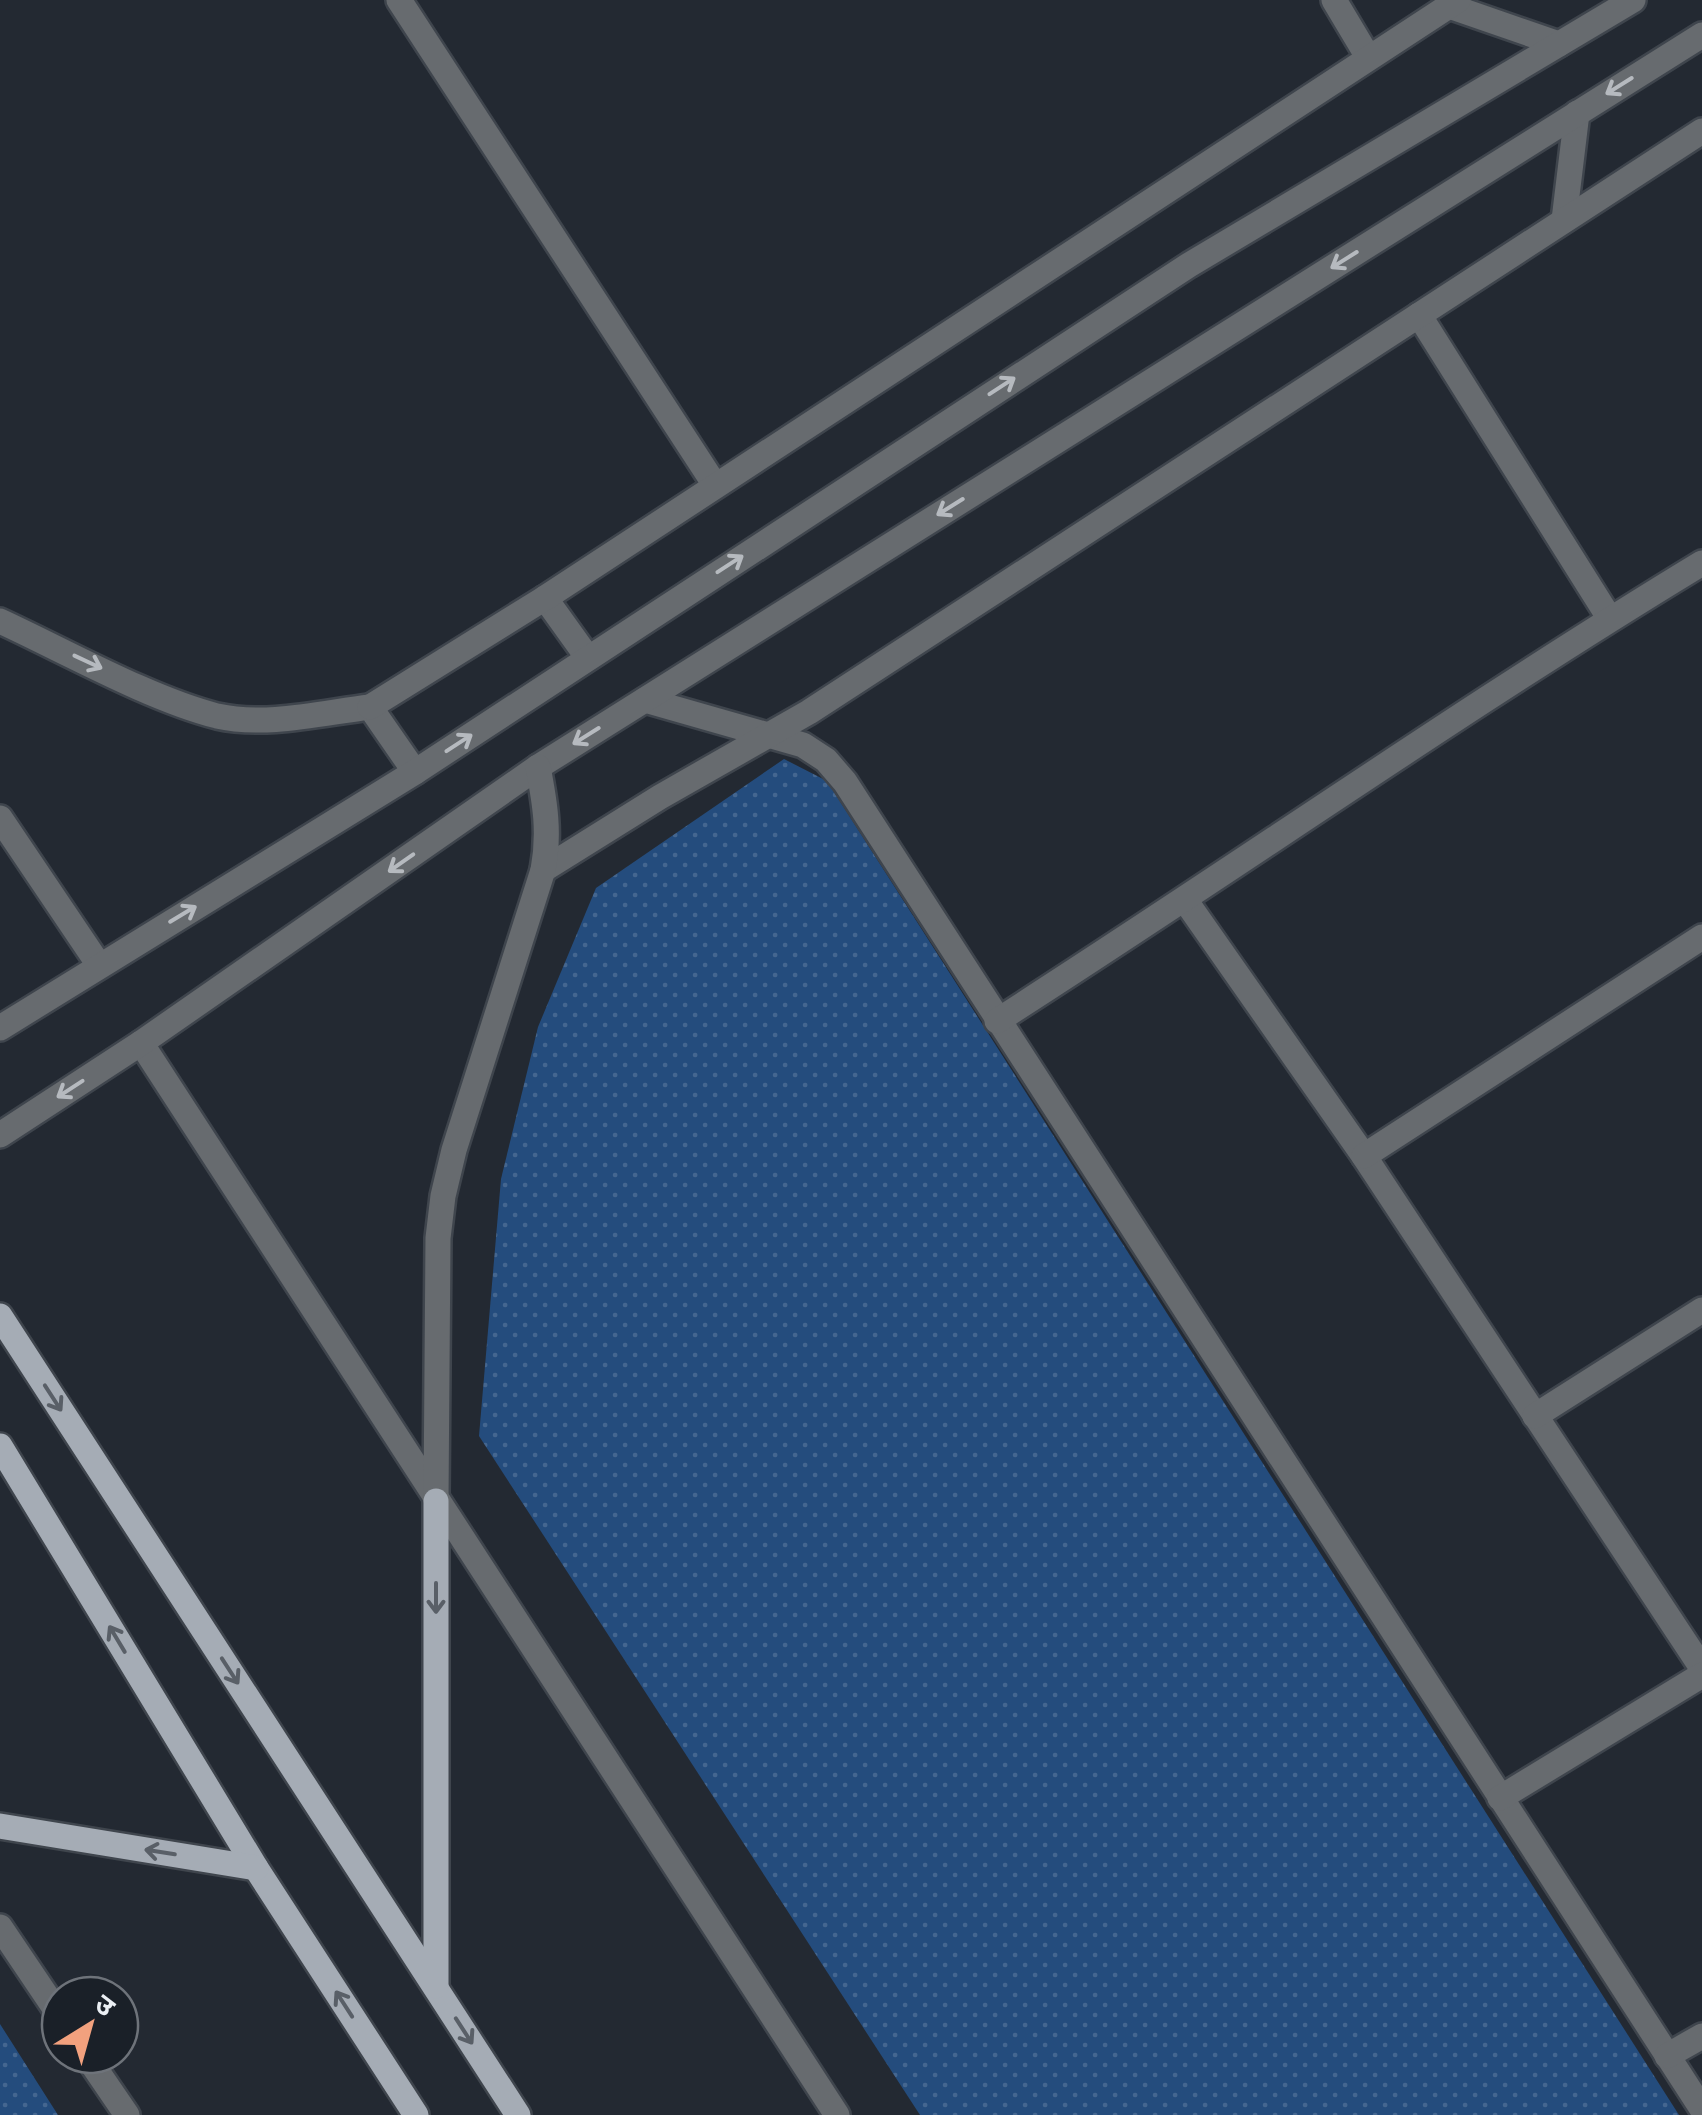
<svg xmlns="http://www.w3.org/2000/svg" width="1702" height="2115" viewBox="0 0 1702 2115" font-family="Rubik,'Noto Sans Devanagari',sans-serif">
  <defs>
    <pattern id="grass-dots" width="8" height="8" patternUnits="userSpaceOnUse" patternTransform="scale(2.5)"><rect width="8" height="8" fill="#244c7d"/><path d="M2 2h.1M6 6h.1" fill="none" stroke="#446690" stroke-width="1.8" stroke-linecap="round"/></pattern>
  </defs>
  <rect width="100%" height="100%" fill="#232932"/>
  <g fill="url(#grass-dots)">
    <path d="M784 759 827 781 1679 2115H920L479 1436 501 1179 538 1027 596 888Z"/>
    <path d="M0 2024 58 2115H59H0Z"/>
  </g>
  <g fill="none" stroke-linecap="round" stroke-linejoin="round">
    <g stroke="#3f454d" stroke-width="30">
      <g id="street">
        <path d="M399 0 715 485"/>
        <path d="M1334 0 1368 57"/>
        <path d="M1449 6 1559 44"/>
        <path d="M1564 220 1577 113"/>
        <path d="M1419 315 1610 619"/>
        <path d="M545 598 588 658"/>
        <path d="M0 621C65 651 150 699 217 716 266 727 321 713 370 707L415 772"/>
        <path d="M645 700 803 745 826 760 845 782 1702 2109"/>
        <path d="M370 707 545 598 1458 0"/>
        <path d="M0 818 99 965"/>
        <path d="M543 870 660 797 809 712 1702 131"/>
        <path d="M1185 900 1364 1156 1702 1668"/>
        <path d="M997 1021C1233 870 1463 708 1702 563"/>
        <path d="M0 1028 415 772 1189 265 1633 0"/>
        <path d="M141 1043 837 2115"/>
        <path d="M0 1135 141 1043 538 767 1702 35"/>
        <path d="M1364 1156 1702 937"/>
        <path d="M1535 1416 1702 1310"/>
        <path d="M436 1500 438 1238 443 1196 454 1150 543 870C550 833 545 803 538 767"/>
        <path d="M1500 1798 1702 1675"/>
        <path d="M0 1927 60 2016"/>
        <path d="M86 2055 127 2115"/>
        <path d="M1667 2056 1702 2036"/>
      </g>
    </g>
    <g stroke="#3f454d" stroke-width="30">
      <g id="primary">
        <path d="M0 1316 518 2115"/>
        <path d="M0 1446 256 1868 416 2115"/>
        <path d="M0 1826 256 1868"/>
        <path d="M436 1986V1501"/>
      </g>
    </g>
    <use href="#street" stroke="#676b6f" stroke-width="25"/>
    <use href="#primary" stroke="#a5acb5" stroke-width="25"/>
  </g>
  <defs><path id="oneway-shaft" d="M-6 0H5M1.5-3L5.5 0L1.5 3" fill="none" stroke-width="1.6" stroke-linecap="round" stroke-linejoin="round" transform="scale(2.5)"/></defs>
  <g stroke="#b6babf">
    <use href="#oneway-shaft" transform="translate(1619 86) rotate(148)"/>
    <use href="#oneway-shaft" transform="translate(1344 260) rotate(148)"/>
    <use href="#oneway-shaft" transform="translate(1002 386) rotate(-33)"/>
    <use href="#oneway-shaft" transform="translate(950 507) rotate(148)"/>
    <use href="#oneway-shaft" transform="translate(730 564) rotate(-33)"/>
    <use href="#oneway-shaft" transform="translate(88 662) rotate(25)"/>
    <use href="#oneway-shaft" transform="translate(586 736) rotate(148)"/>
    <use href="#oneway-shaft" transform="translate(459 743) rotate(-33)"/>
    <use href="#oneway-shaft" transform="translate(401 863) rotate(145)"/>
    <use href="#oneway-shaft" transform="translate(183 914) rotate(-31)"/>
    <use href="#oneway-shaft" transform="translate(70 1089) rotate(147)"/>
  </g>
  <g stroke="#595f67">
    <use href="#oneway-shaft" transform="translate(53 1398) rotate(57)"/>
    <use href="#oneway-shaft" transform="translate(436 1598) rotate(90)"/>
    <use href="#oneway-shaft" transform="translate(117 1639) rotate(-121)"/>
    <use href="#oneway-shaft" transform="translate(230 1671) rotate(57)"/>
    <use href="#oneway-shaft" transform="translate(160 1852) rotate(-171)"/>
    <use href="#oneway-shaft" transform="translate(344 2004) rotate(-123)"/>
    <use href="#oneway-shaft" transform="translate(464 2031) rotate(57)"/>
  </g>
  <g transform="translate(90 2025) rotate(37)"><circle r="48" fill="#1a2028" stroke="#6e737a" stroke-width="2.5"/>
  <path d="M0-8L18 38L0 25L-18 38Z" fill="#f2a17e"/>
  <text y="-15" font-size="28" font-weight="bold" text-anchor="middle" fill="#ebeff4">उ</text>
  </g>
</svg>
